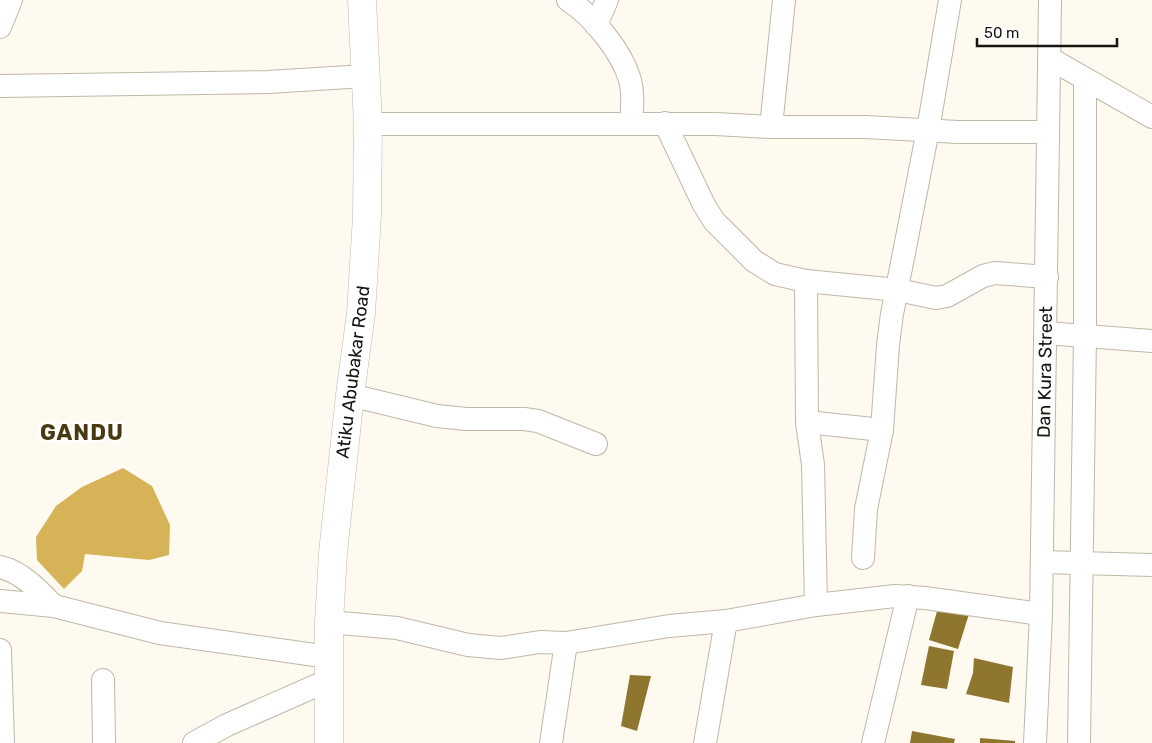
<svg xmlns="http://www.w3.org/2000/svg" width="1152" height="743" viewBox="0 0 1152 743" font-family="Rubik,sans-serif">
  <rect width="100%" height="100%" fill="#fefaf0"/>
  <path fill="#d5b356" d="M123 468 152 486 170 525 169 555 149 560 85 554 82 571 64 589 37 560 36 537 56 506 82 487Z"/>
  <g fill="#8f762e">
    <path d="M939 604 970 611 958 649 929 640Z"/>
    <path d="M929 646 954 651 947 689 921 685Z"/>
    <path d="M974 658 1013 667 1009 703 966 694 973 673Z"/>
    <path d="M630 675 651 676 637 731 621 726Z"/>
    <path d="M912 731 955 739 954 743H910Z"/>
    <path d="M980 738 1015 741V743H980Z"/>
  </g>
  <g fill="none" stroke-linecap="round" stroke-linejoin="round">
    <g stroke="#bfb8a8" stroke-width="24">
      <g id="minor">
        <path d="M568 0C593 16 622 52 630 80 634 95 632 109 631 123"/>
        <path d="M596 25 607 0"/>
        <path d="M0 27 11 0"/>
        <path d="M1049 58 1152 117"/>
        <path d="M0 86 268 82 365 76"/>
        <path d="M665 123 704 205 714 221 754 261 775 274 806 281 898 290 936 298 947 296 983 276 995 273 1047 277"/>
        <path d="M368 124H715L771 127H865L958 132H1047"/>
        <path d="M771 127 784 0"/>
        <path d="M806 281 807 422 813 465 816 605"/>
        <path d="M1046 333 1152 341"/>
        <path d="M350 395 437 416 466 419H524L538 421 596 444"/>
        <path d="M807 422 882 430"/>
        <path d="M863 558 866 509 882 430 888 345 892 314 928 130 950 0"/>
        <path d="M1042 562 1152 565"/>
        <path d="M0 567C22 572 38 590 54 606"/>
        <path d="M0 601 54 606 160 633 329 657"/>
        <path d="M329 622 397 628 468 645 501 648 540 642 566 643 669 626 726 621 816 605 895 596 925 598 1041 614"/>
        <path d="M0 650 3 743"/>
        <path d="M103 680 104 743"/>
        <path d="M194 743 227 725 329 680"/>
        <path d="M551 743 566 643"/>
        <path d="M705 743 726 621"/>
        <path d="M873 743 908 596"/>
        <path d="M1035 743 1041 614 1050 0"/>
        <path d="M1079 743 1085 336V79"/>
      </g>
    </g>
    <g stroke="#bfb8a8" stroke-width="29">
      <path id="tertiary" d="M329 743V622L333 553 350 395 361 313 367 216 368 124 362 0"/>
    </g>
    <use href="#minor" stroke="#fff" stroke-width="22"/>
    <use href="#tertiary" stroke="#fff" stroke-width="28"/>
  </g>
  <g text-anchor="middle" dominant-baseline="central" stroke-width="5" stroke-linejoin="round" paint-order="stroke">
    <g font-size="18" fill="#17150f" stroke="#fff">
      <text transform="translate(353 372) rotate(-83)">Atiku Abubakar Road</text>
      <text transform="translate(1045 372) rotate(-89)">Dan Kura Street</text>
    </g>
    <g font-size="22" font-weight="bold" letter-spacing="1" fill="#483911" stroke="#fff">
      <text x="82" y="432">GANDU</text>
    </g>
  </g>
  <path d="M977 38v8h140v-8" fill="none" stroke="#17150f" stroke-width="2.5"/>
  <text x="984" y="38" font-size="15" fill="#17150f" stroke="#ffffff" stroke-width="4" paint-order="stroke">50 m</text>
</svg>
